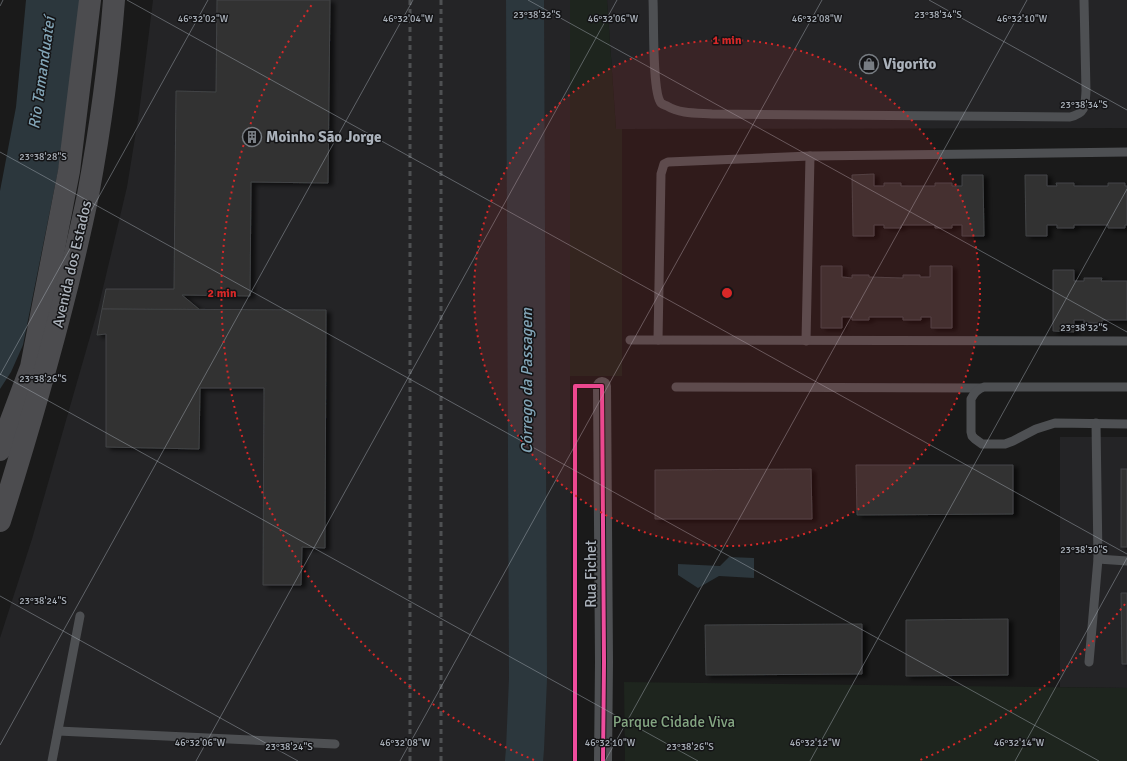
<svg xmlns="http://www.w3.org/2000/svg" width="1127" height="761" viewBox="0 0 1127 761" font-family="Signika,sans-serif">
  <defs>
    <filter id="shadow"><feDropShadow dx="4.5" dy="2.5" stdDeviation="2" flood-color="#0009"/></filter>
  </defs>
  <rect width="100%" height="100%" fill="#1a1a1a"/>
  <g fill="#242426">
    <path d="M153 0H570V376L572 761H0V638L32 539 98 309 127 187 139 113Z"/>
    <path d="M607 0H1127V128L616 129Z"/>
    <path d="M1060 437H1127V688L1060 687Z"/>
  </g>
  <g fill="#1e251e">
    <path d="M570 0H607L616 129H622V376H570Z"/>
    <path d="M624 682 1127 688V761H625Z"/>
  </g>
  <g fill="#2c373d">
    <path d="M26 0H80L68 121 23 345 11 372 0 389V191L16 107Z"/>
    <path d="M729 557 754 558V578L719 576 698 588 678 575V564L720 566Z"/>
  </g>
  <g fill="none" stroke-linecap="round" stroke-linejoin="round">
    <path stroke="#2c373d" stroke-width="38" d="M524 761 525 749 528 679 525 0"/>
  </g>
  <g fill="#323232" stroke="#424446" filter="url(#shadow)">
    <path d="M217 0H330L328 183 251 182 250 296 182 295 200 310 102 309 106 289H174L176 91 216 92Z"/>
    <path d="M874 174V186H884V183H901V186H935V183H952V186H962V175H983L984 236H962V225H952V228H935V225H901V228H884V225H874V236H853L852 175Z"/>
    <path d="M1025 175H1047V186H1057L1056 183H1074V186H1108V183H1125V186H1127V225H1125V228H1108V225H1074V228H1057V225H1047V236H1026Z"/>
    <path d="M821 266H842V277L852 278V275H869V277L903 278V275H920V277H930V266H952V328H931V317H921V320H903V317H869V320H852V317H842V328H821Z"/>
    <path d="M1053 270H1074V281H1084V278H1102L1101 281H1127V320H1102V323H1084V320H1074V332L1053 331Z"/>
    <path d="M102 309 326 310 325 548 302 547 301 585H263L264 388H200L199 449 106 447V334L97 335Z"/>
    <path d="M856 465H1013V514L857 515Z"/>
    <path d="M811 469 812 519H655V470Z"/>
    <rect x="1121" y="469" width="6" height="78"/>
    <path d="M1121 593H1127V664H1122Z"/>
    <path d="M1008 619V675L906 676V620Z"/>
    <path d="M862 624V674L706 675 705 625Z"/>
  </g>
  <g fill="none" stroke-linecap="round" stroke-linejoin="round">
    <g stroke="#4e5053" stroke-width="9">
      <path d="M653 0C654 18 652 93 661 103 663 105 665 105 667 106 680 114 697 113 712 114L1070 117C1086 113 1085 106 1086 91L1084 0"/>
      <path d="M630 340 1127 341"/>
      <path d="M658 340 661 174 664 164 668 162 810 156 1127 152"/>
      <path d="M806 341 810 156"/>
      <path d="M676 387 980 388"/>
      <path d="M1127 387H984C977 389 974 393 971 399V432L972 436 975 439 982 444H1005L1013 441 1036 429 1055 423 1127 424"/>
      <path d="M1098 559 1127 561"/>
      <path d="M1089 662 1098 559 1096 423"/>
      <path d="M58 731 335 744"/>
      <path d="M52 761 80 616"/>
    </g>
    <path stroke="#4e5053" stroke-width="18" d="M602 386 604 662 603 761"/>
    <g stroke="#4c4c4f" stroke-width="22">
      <path d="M0 450 31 367 69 171 90 0"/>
      <path d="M0 521C25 442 48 363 68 283 75 254 82 224 88 195 100 130 109 65 114 0"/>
    </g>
    <g stroke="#4e5052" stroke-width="3" stroke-dasharray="5 4" stroke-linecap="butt">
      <path d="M410 0V761"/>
      <path d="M441 0V761"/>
    </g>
    <g stroke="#141416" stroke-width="6">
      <path id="cycleway" d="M575 761V386H602L604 662 603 761"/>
    </g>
    <use href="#cycleway" stroke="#ef4d9e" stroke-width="4"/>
  </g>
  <path fill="none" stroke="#abb2bb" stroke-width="1" stroke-opacity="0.45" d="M127 0 1127 554M528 0 1127 332M929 0 1127 110M0 6 3 0M0 152 1099 761M0 374 698 761M0 375 208 0M0 596 298 761M0 745 413 0M196 761 617 0M400 761 822 0M605 761 1027 0M810 761 1127 189M1015 761 1127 558"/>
  <circle cx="727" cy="293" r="253" fill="#d62828" fill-opacity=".12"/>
  <g fill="none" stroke="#d62828" stroke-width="2" stroke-dasharray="2 4">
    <circle cx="727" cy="293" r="253"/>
    <path d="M1125 604A505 505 0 0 1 920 760M534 760A505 505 0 0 1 313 3"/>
  </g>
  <defs>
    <g id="shop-ring" transform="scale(1)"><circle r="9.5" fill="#141416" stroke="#787d83" stroke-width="1.5"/><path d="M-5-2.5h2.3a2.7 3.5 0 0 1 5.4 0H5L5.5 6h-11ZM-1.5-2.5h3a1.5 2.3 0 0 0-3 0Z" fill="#787d83"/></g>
    <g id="building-ring" transform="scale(1)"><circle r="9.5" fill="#141416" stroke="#787d83" stroke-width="1.5"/><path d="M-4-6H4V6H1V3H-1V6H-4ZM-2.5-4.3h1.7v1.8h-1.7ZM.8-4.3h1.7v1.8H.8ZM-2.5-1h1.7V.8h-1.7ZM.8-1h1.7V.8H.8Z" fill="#787d83"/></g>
  </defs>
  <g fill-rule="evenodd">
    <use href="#shop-ring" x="869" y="64"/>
    <use href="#building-ring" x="252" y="137"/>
  </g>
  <g text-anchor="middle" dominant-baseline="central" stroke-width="3" stroke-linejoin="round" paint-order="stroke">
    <g font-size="15" font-weight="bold" fill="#abb2bb" stroke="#141416" text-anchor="start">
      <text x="883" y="64">Vigorito</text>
      <text x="266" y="137">Moinho São Jorge</text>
    </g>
    <g font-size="15" fill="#abb2bb" stroke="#141416">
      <text transform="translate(72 264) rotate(-77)">Avenida dos Estados</text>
      <text transform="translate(591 574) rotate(-90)">Rua Fichet</text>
    </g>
    <g font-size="15" fill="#84a682" stroke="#141416">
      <text x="674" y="722">Parque Cidade Viva</text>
    </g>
    <g font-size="16" font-style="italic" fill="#82a4b6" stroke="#141416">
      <text transform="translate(42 73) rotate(-82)">Rio Tamanduateí</text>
      <text transform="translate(527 381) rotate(-90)">Córrego da Passagem</text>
    </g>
  </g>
  <g font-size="10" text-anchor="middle" fill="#abb2bb" stroke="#141416" stroke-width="3" stroke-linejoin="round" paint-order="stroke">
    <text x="537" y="18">23°38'32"S</text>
    <text x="938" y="18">23°38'34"S</text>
    <text x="203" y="22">46°32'02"W</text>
    <text x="408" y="22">46°32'04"W</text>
    <text x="613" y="22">46°32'06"W</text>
    <text x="817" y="22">46°32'08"W</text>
    <text x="1022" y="22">46°32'10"W</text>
    <text x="1084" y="108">23°38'34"S</text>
    <text x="43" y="160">23°38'28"S</text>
    <text x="1084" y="331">23°38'32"S</text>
    <text x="43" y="382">23°38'26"S</text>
    <text x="1084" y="553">23°38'30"S</text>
    <text x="43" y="604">23°38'24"S</text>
    <text x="200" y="746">46°32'06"W</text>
    <text x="405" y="746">46°32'08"W</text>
    <text x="610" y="746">46°32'10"W</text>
    <text x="815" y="746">46°32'12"W</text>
    <text x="1019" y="746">46°32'14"W</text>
    <text x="289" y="750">23°38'24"S</text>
    <text x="690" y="750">23°38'26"S</text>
  </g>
  <circle cx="727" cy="293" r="6" fill="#d62828" stroke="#141416" stroke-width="2"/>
  <g font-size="12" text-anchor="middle" font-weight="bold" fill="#d62828" stroke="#141416" stroke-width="3" stroke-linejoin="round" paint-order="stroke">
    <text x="727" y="44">1 min</text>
    <text x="222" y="297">2 min</text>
  </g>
</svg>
